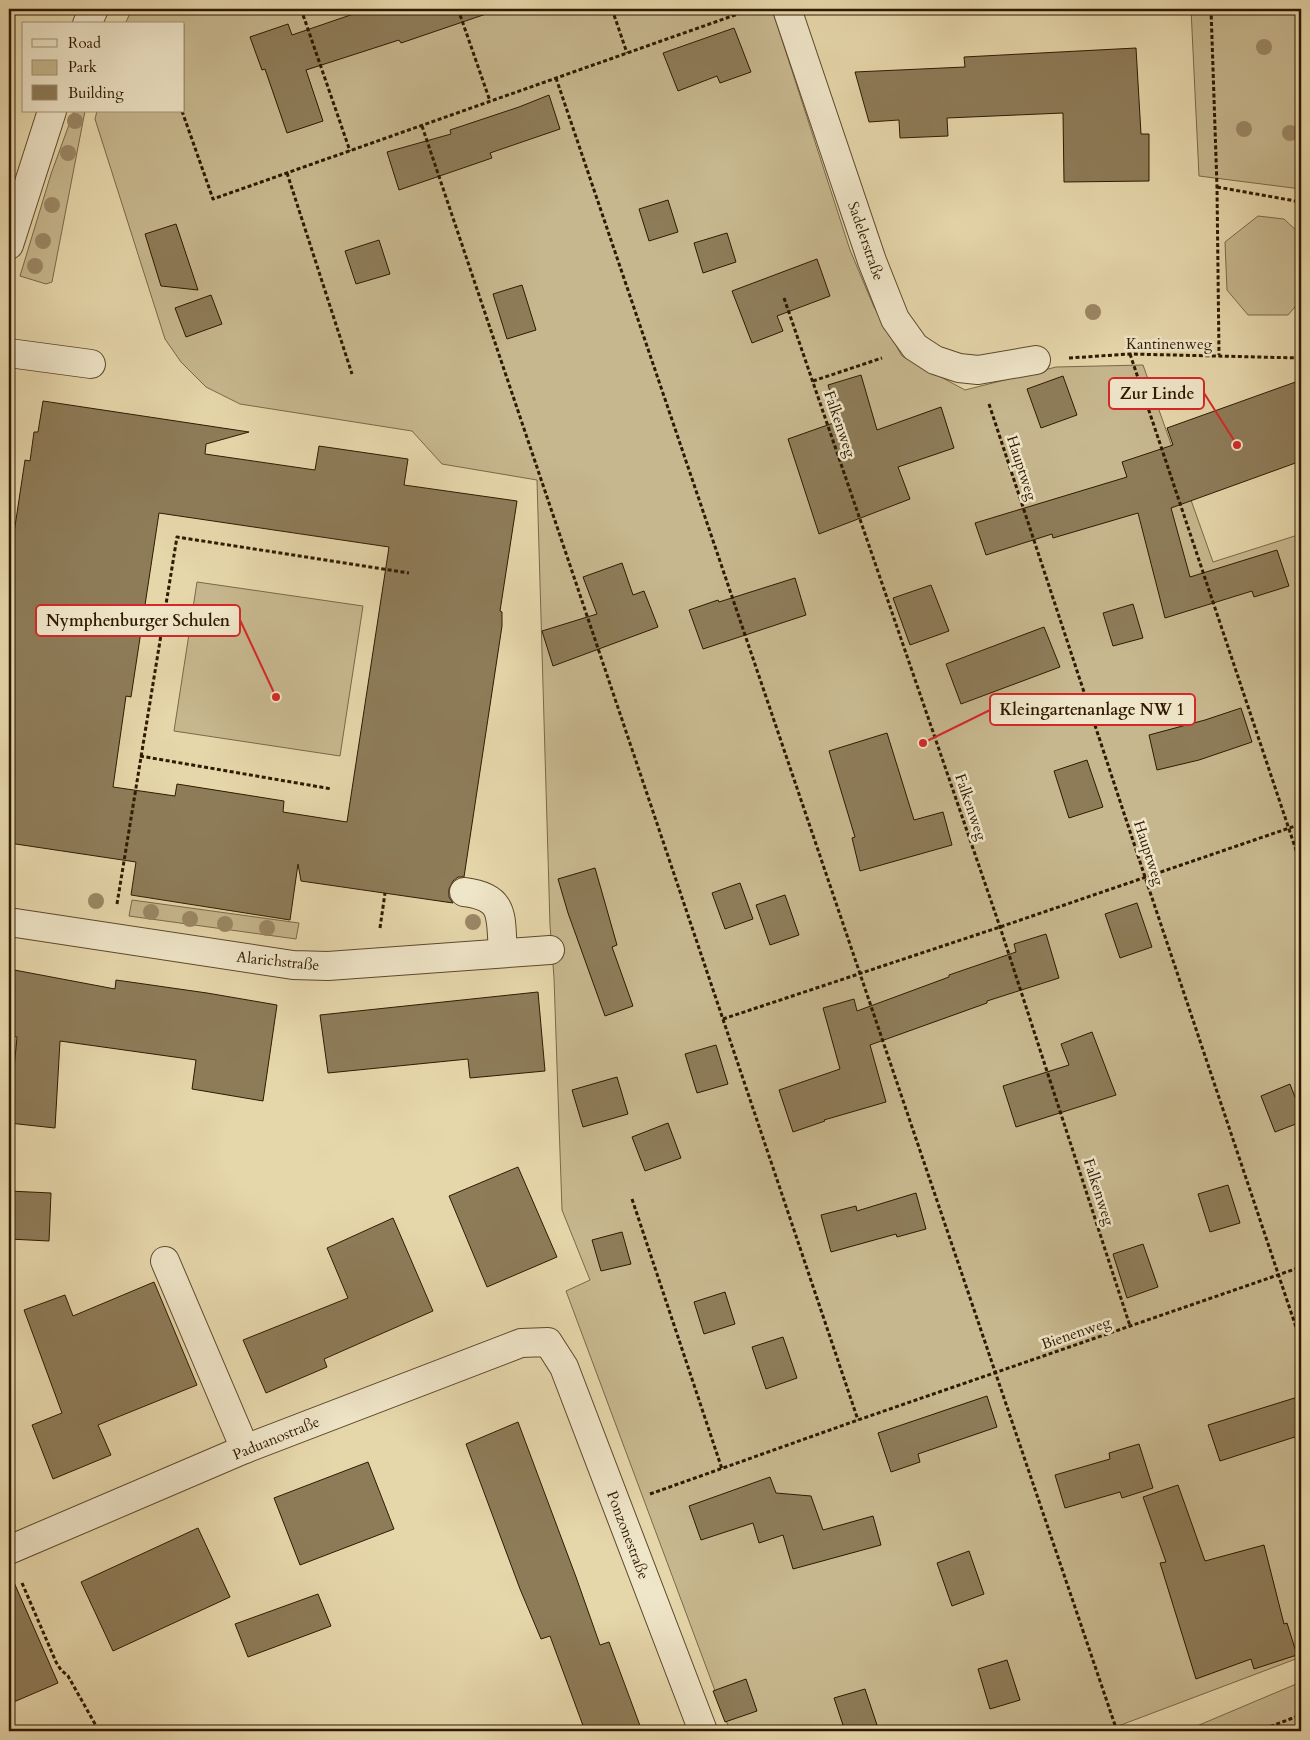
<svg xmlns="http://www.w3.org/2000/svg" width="1310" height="1740" viewBox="0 0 1310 1740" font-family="Cardo,serif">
  <rect width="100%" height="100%" fill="#e6d7ab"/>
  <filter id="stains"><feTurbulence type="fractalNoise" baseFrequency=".004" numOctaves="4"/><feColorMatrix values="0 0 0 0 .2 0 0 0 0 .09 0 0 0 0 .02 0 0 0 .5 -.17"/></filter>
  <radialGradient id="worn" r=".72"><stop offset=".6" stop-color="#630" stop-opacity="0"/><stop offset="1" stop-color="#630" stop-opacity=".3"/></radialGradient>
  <g fill="#c7b78e" stroke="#7b6847">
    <path d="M132 9H772L850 250 874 307 902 356 965 390 1056 367 1143 365 1213 562 1301 534V1657L1105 1731H730L566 1291 590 1280 562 1210 554 978 550 925 537 480 442 464 412 431 240 404 206 387 181 362 165 339 95 119 97 111H184V24H125Z"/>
    <path d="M1191 9H1301V189L1199 176Z"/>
    <path d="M74 111H85L52 282 46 284 20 276 51 174Z"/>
    <path d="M1258 216 1284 219 1301 235V300L1288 315H1248L1227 290 1225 242Z"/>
    <path d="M197 582 363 606 340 756 174 731Z"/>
    <path d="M132 900 299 923 296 939 129 916Z"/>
    <path d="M1301 1682V1731H1185Z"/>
  </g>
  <g fill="#8e7c59" stroke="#2f1900" fill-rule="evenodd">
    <path d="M368 9H485L486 14 401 43 399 40 306 70 323 121 287 133 265 69 262 70 250 37 288 24 292 35Z"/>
    <path d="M734 28 751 72 720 83 717 76 678 91 663 53Z"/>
    <path d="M1136 48 1141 134H1149V181L1064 182 1063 113 947 118 948 136 900 138 899 120 869 122 855 72 965 67 964 57Z"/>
    <path d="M549 95 560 129 490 153 492 158 399 190 387 152 451 134 450 130 519 107Z"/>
    <path d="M668 200 678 232 649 241 639 209Z"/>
    <path d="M176 224 198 290 161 286 145 234Z"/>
    <path d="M727 233 736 262 703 273 694 243Z"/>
    <path d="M379 240 390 274 356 284 345 251Z"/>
    <path d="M817 259 830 296 777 316 783 331 752 343 732 291Z"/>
    <path d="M522 285 536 330 507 339 493 294Z"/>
    <path d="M211 295 222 324 186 337 175 308Z"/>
    <path d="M861 375 877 430 941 407 954 448 898 467 910 499 819 534 788 439 839 421 828 385Z"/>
    <path d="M1063 376 1077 415 1041 428 1027 389Z"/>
    <path d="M1301 380V461L1171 508 1190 577 1277 550 1289 586 1254 597 1252 591 1165 618 1138 513 1053 538 1052 534 986 555 975 523 1127 477 1122 462 1173 445 1167 428Z"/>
    <path d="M43 401 249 432 206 444 205 454 315 470 319 446 408 459 404 485 517 501 500 611 502 612V626L464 877H458L453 881 449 889V897L453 903 301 881 298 864 290 920 131 895 136 862 9 843V566L25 460 30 461 34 432H38ZM159 513 389 547 347 822 283 812 284 801 177 784 175 796 113 787 126 696 131 697Z"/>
    <path d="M622 563 633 595 644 591 658 627 553 666 542 631 597 614 583 577Z"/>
    <path d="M795 578 806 615 703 649 689 610 718 600 719 602Z"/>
    <path d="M931 585 949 631 910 645 893 598Z"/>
    <path d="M1133 604 1143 638 1113 646 1103 613Z"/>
    <path d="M1044 627 1060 667 961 704 946 664Z"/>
    <path d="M1241 708 1252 742 1199 760 1157 770 1149 735 1205 720Z"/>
    <path d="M887 733 914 820 943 812 952 845 860 871 852 838 855 837 829 751Z"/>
    <path d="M1087 760 1103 807 1069 818 1054 771Z"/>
    <path d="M595 868 617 945 612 947 633 1006 605 1016 568 913 558 879Z"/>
    <path d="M740 883 753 919 725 929 712 893Z"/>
    <path d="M785 895 799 935 770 945 756 905Z"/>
    <path d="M1137 903 1152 947 1120 958 1105 914Z"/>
    <path d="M1046 934 1059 978 987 1001V1003L870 1045 886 1102 824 1120 825 1121 793 1132 779 1090 840 1069 823 1008 854 999 857 1011 949 977V975L1016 952 1014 944Z"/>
    <path d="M9 969 115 989 116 980 207 993 277 1005 263 1101 192 1089 196 1060 60 1041 55 1128 9 1123 17 1037 9 1035Z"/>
    <path d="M538 992 545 1071 470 1078 468 1059 328 1073 320 1015Z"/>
    <path d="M1092 1032 1116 1095 1016 1127 1003 1086 1069 1065 1061 1044Z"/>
    <path d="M716 1045 728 1084 697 1093 685 1054Z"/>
    <path d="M617 1077 628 1114 583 1127 572 1090Z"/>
    <path d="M1290 1084 1301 1113V1122L1275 1132 1261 1096Z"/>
    <path d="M668 1123 681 1158 645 1171 632 1137Z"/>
    <path d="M518 1167 557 1257 487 1287 449 1196Z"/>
    <path d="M1228 1185 1240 1223 1210 1232 1198 1194Z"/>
    <path d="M9 1191 51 1193 49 1241 9 1239Z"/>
    <path d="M916 1193 926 1229 897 1237 896 1234 831 1252 821 1215 856 1206 857 1211Z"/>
    <path d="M393 1218 433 1311 324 1359 327 1367 266 1393 243 1340 348 1298 327 1248Z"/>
    <path d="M622 1232 631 1264 601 1271 592 1240Z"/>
    <path d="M1143 1244 1158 1287 1127 1298 1113 1254Z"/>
    <path d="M154 1282 197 1385 98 1425 111 1455 53 1479 32 1425 62 1413 24 1310 65 1295 73 1316Z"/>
    <path d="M725 1292 735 1324 704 1334 694 1302Z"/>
    <path d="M783 1337 797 1378 766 1389 752 1347Z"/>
    <path d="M987 1396 997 1427 918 1454 920 1462 891 1472 878 1433Z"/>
    <path d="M1301 1396V1435L1220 1461 1208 1425Z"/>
    <path d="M518 1422 576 1577 600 1645 609 1642 642 1731H585L550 1636 541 1639 520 1589 466 1444Z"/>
    <path d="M1139 1444 1153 1488 1122 1498 1120 1492 1065 1508 1055 1475 1110 1459 1109 1453Z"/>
    <path d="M368 1462 394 1529 300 1565 274 1498Z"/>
    <path d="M770 1477 776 1493 811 1496 823 1530 873 1516 881 1545 793 1569 783 1535 759 1543 753 1523 701 1540 689 1506Z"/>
    <path d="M1178 1485 1205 1561 1264 1545 1284 1624 1287 1623 1297 1655 1254 1669 1251 1659 1196 1679 1160 1563 1166 1562 1143 1497Z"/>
    <path d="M198 1528 230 1597 113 1651 81 1582Z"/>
    <path d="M969 1551 984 1594 952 1606 937 1563Z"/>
    <path d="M9 1571 58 1683 9 1704Z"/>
    <path d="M318 1594 331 1626 248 1657 235 1624Z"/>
    <path d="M1007 1660 1020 1700 990 1709 978 1669Z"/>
    <path d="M746 1679 757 1711 725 1722 713 1691Z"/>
    <path d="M865 1689 877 1725 859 1731H845L834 1698Z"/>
  </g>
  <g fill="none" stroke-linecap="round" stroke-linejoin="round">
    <g stroke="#5d482b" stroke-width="30">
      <g id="minor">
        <path d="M787 9 872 261 895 319 915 347 935 360 959 368 978 370 1036 360"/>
        <path d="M87 24 94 9"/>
        <path d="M9 245 52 111"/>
        <path d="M9 353 91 364"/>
        <path d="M464 892C507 897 500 918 503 953"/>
        <path d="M9 922 293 965 328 966 550 950"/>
        <path d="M165 1261 245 1449"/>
        <path d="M9 1550 245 1449 521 1343 548 1342 564 1367 703 1731"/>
      </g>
    </g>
    <g stroke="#2f1900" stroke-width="3" stroke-dasharray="4 2.5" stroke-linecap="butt">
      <path d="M301 9 350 151"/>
      <path d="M458 9 490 101"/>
      <path d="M612 9 627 53"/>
      <path d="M1211 9 1217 187 1219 355"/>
      <path d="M556 78 1117 1731"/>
      <path d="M182 111 213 199 752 9"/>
      <path d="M422 126 858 1420"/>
      <path d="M287 173 352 374"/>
      <path d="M1217 187 1301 202"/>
      <path d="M784 298 1000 927 1130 1326"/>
      <path d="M1130 354 1301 865"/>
      <path d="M1069 358 1130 354 1301 358"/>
      <path d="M813 381 882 358"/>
      <path d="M989 404 1145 877 1301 1342"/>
      <path d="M140 756 332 789"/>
      <path d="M117 904 177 537 409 573"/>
      <path d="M380 928 385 893"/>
      <path d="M723 1019 1000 927 1301 824"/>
      <path d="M632 1199 722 1469"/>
      <path d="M650 1494 858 1420 1301 1267"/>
      <path d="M22 1583 56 1662 61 1670 68 1676 99 1731"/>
      <path d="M1258 1731 1301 1715"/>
    </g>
    <use href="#minor" stroke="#efe5c8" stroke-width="28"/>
  </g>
  <g fill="#9b8865">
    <circle cx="1264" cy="47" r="8"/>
    <circle cx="75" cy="121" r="8"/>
    <circle cx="1244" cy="129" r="8"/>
    <circle cx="1290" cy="133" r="8"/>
    <circle cx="68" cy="153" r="8"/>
    <circle cx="52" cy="205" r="8"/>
    <circle cx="43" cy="241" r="8"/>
    <circle cx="35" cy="266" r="8"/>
    <circle cx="1093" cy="312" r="8"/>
    <circle cx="96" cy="901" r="8"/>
    <circle cx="151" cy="912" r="8"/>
    <circle cx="190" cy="919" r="8"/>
    <circle cx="473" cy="922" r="8"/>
    <circle cx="225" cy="924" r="8"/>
    <circle cx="267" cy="928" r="8"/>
  </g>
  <g text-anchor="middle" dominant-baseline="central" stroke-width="5" stroke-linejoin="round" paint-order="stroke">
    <g font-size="15" fill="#2f1900" stroke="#efe5c8">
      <text transform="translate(866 241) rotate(71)">Sadelerstraße</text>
      <text x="1169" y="344">Kantinenweg</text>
      <text transform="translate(840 424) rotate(71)">Falkenweg</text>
      <text transform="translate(1022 468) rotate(72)">Hauptweg</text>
      <text transform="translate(971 807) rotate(71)">Falkenweg</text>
      <text transform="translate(1149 853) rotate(72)">Hauptweg</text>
      <text transform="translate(278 961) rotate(6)">Alarichstraße</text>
      <text transform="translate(1099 1192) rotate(72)">Falkenweg</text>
      <text transform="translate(1076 1333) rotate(-19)">Bienenweg</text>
      <text transform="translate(276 1438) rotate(-22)">Paduanostraße</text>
      <text transform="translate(628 1535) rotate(69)">Ponzonestraße</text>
    </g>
  </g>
  <path fill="none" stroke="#d62828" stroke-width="2" d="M1237 445L1204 393M276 697L240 620M923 743L990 710"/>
  <g fill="#d62828" stroke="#efe5c8" stroke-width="2">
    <circle cx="1237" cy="445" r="5"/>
    <circle cx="276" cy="697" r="5"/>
    <circle cx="923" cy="743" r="5"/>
  </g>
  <g fill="#efe5c8" stroke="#d62828" stroke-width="2">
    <rect x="1109" y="378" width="95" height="31" rx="5"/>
    <rect x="36" y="605" width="204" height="31" rx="5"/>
    <rect x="990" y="694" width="205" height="31" rx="5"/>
  </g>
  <g font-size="16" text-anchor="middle" font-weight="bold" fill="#2f1900">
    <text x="1157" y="399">Zur Linde</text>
    <text x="138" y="626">Nymphenburger Schulen</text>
    <text x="1092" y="715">Kleingartenanlage NW 1</text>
  </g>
  <rect width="1310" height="1740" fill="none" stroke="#e6d7ab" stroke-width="30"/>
  <rect x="10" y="10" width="1290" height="1720" fill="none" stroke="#2f1900" stroke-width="2.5"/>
  <rect x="15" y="15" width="1280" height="1710" fill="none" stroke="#2f1900"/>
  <rect x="22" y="22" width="162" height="90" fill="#efe5c8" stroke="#a29378"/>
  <rect x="32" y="39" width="25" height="8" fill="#efe5c8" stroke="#a29378"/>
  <text x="68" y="48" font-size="15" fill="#2f1900">Road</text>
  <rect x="32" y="60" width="25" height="15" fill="#c7b78e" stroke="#a29378"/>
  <text x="68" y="72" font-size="15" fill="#2f1900">Park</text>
  <rect x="32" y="85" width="25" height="15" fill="#8e7c59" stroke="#a29378"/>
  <text x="68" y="98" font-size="15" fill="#2f1900">Building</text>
  <rect width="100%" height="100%" filter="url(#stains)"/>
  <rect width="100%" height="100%" fill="url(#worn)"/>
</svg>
